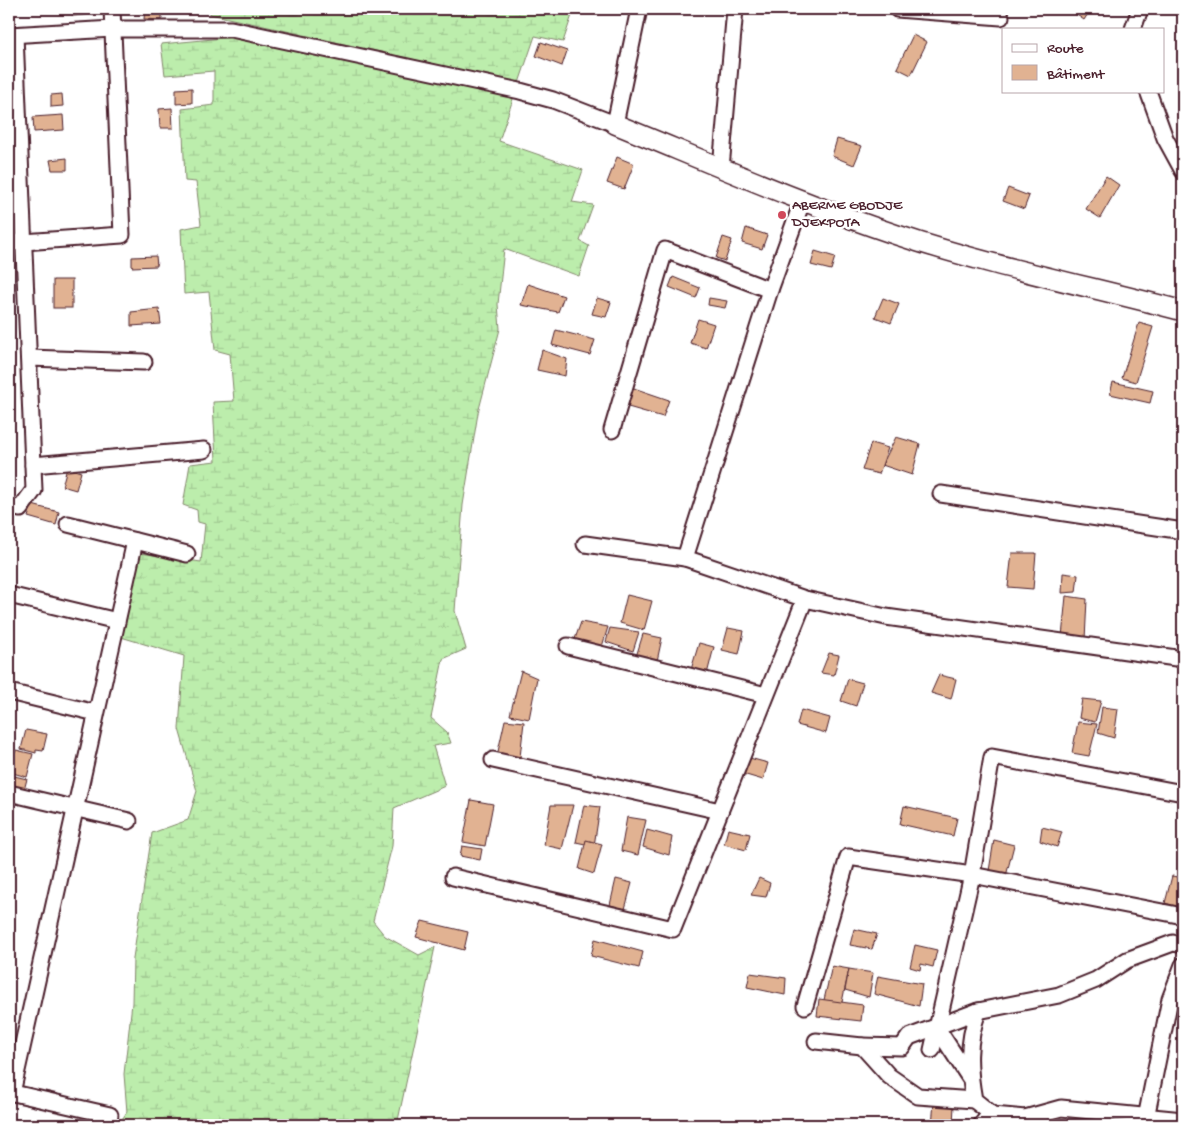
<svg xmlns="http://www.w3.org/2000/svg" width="1192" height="1134" viewBox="0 0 1192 1134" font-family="'Gochi Hand',sans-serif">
  <defs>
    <pattern id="wetland-marsh" width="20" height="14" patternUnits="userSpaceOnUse" patternTransform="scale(1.25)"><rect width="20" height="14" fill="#bcedac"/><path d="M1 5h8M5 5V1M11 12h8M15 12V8" fill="none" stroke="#a3cb94"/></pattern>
  </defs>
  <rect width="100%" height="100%" fill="#fff"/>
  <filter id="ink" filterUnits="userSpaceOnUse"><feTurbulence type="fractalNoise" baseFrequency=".02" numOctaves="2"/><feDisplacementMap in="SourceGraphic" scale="10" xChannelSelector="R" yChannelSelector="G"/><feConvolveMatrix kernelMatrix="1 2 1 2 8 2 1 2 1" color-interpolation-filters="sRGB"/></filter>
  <g filter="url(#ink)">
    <g fill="url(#wetland-marsh)" stroke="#83866c">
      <path d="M210 9H574L563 42 535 36 519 83 210 14Z"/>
      <path d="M234 37 514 96 499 141 583 170 572 202 593 205 580 241 589 246 579 276 504 249 498 304 500 329 478 413 463 505 455 611 466 649 443 659 431 718 447 732 451 743 433 746 445 786 394 808 392 846 373 921 385 936 419 955 435 947 397 1125H118L127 1112 124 1074 132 1003 133 958 152 833 188 820 197 791 179 729 184 656 121 637 140 553 201 562 205 524 198 522 197 510 183 505 190 464 216 461 213 402 234 401 230 354 215 350 209 292 184 294 181 229 201 225 196 182 185 181 182 109 214 105V71L165 75 161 44Z"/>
    </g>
    <g fill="#e1b292" stroke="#4a1f2b">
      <path d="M74 9H103V13L73 16Z"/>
      <path d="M145 9H162V20L144 19Z"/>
      <path d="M1077 9H1091L1084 20 1074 13Z"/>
      <path d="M913 35 927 42 911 75 897 68Z"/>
      <path d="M541 42 567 51 562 66 536 56Z"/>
      <path d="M192 88V103L176 104V89Z"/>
      <path d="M62 94 63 106 51 107V95Z"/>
      <path d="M172 108 173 128H160L159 109Z"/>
      <path d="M63 115 64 130 34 132 33 117Z"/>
      <path d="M837 139 862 146 854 165 832 156Z"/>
      <path d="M617 157 634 164 624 189 607 183Z"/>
      <path d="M67 158V170H52L50 160Z"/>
      <path d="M1106 176 1119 185 1100 218 1086 209Z"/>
      <path d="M1008 188 1029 196 1024 209 1003 201Z"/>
      <path d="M746 228 767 235 762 249 742 243Z"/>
      <path d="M723 237 732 240 725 261 716 258Z"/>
      <path d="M815 251 835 257 831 270 811 265Z"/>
      <path d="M156 256 157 266 132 267V257Z"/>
      <path d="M673 277 700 288 696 298 669 287Z"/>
      <rect x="53" y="280" width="19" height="28"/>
      <path d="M528 284 564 296 558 312 521 305Z"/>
      <path d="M597 298 611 302 606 317 592 314Z"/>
      <path d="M709 298 727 301 725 308 708 305Z"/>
      <path d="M883 298 899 304 891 323 875 317Z"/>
      <path d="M159 309 161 324 131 326V312Z"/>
      <path d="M698 319 714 324 706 348 690 343Z"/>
      <path d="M1139 323 1153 327 1136 382 1122 378Z"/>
      <path d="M556 330 595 340 590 355 552 345Z"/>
      <path d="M542 350 567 359 565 376 537 370Z"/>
      <path d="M1113 382 1153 391 1150 403 1110 394Z"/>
      <path d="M619 383 669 400 663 417 614 403Z"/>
      <path d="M896 437 920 444 912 475 882 465Z"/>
      <path d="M871 443 888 448 879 474 862 470Z"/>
      <path d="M67 468 81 472 76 490 62 486Z"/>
      <path d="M32 505 59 512 56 525 28 517Z"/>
      <path d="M1012 553H1036L1033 589 1008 587Z"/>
      <path d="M1063 573 1078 575 1076 592 1062 593Z"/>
      <path d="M627 595 652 601 644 630 620 623Z"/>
      <path d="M1066 596 1087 599 1085 640 1062 637Z"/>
      <path d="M581 622 608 627 601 650 582 644 583 641 575 639Z"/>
      <path d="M610 628 639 632 633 651 606 642Z"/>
      <path d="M728 628 744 631 739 654 722 650Z"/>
      <path d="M643 634 662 638 657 661 635 660Z"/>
      <path d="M699 643 714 647 706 678 690 673Z"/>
      <path d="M829 653 839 655 834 675 821 673Z"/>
      <path d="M521 671 537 678 529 719 510 715Z"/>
      <path d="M939 675 956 679 951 699 931 693Z"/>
      <path d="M848 679 863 683 856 706 841 701Z"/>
      <path d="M1082 699 1101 701 1095 722 1079 718Z"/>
      <path d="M1102 707 1118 709 1114 738 1098 733Z"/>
      <path d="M801 710 830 718 826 733 797 725Z"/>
      <path d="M505 720 524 722 519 766 497 756Z"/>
      <path d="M1078 722 1097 724 1089 756 1072 753Z"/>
      <path d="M26 730 47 734 43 751 36 750V753L21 749Z"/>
      <path d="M16 750 33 754 27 777 9 772V766L12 767 13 763 10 762 14 757H11L12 752 15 753Z"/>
      <path d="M742 756 768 763 763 780 736 772Z"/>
      <path d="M10 775 27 779 20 805 9 802Z"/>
      <path d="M471 800 493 804 485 846 463 842Z"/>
      <path d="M551 805H573L562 849 544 845Z"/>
      <path d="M584 805 600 807 594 846 576 842Z"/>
      <path d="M904 806 957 818 953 836 900 824Z"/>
      <path d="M627 817 646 820 638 855 621 851Z"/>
      <path d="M1042 827 1062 832 1057 847 1040 841Z"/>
      <path d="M728 829 750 834 746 850 724 844Z"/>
      <path d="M647 830 672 837 669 855 643 847Z"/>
      <path d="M586 840 602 844 594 874 579 869Z"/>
      <path d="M994 840 1014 845 1006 876 989 871Z"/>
      <path d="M462 846 482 849 480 860 460 856Z"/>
      <path d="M1172 876 1183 878V889L1178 907 1165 903Z"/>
      <path d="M759 878 770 883 766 897 751 895Z"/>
      <path d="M616 879 632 883 625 909 610 905Z"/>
      <path d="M422 921 468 932 464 950 416 937Z"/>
      <path d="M854 929 877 934 872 949 850 945Z"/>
      <path d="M595 939 643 952 639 968 591 956Z"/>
      <path d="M915 945 937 950 933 967 921 964 920 970 910 967Z"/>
      <path d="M832 966 849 969 841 1007 823 1004Z"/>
      <path d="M849 969 873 973 869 997 845 990Z"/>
      <path d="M750 973 786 978 785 995 747 987Z"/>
      <path d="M878 976 922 984 919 1006 874 994Z"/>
      <path d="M819 999 863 1005 861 1021 817 1016Z"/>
      <path d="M934 1102 954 1105 953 1125H932Z"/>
      <rect x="885" y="1122" width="44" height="3"/>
    </g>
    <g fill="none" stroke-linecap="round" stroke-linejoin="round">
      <g stroke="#4a1f2b" stroke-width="19">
        <g id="minor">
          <path d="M897 9 1001 17"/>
          <path d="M1133 29 1140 9"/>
          <path d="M9 35 113 29H231L520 91 553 100 615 124 639 9"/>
          <path d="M1148 91 1165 138 1183 171"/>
          <path d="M721 168 735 9"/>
          <path d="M9 243 122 235 112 9"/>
          <path d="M29 358 144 362"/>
          <path d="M612 430 665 250 770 290"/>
          <path d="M33 465 204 450"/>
          <path d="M941 494 1183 531"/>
          <path d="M9 506 20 509 34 490 15 35"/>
          <path d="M68 524 187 554"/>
          <path d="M585 544 685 558 805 599 886 617 1183 659"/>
          <path d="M685 558 770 290 802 202"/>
          <path d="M9 595 117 621"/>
          <path d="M568 646 766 695"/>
          <path d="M9 692 96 713"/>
          <path d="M493 760 720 811"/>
          <path d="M9 793 129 821"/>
          <path d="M453 877 673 929 805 599"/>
          <path d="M805 1006 848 857 972 875 1183 916"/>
          <path d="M978 1011 1059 995 1096 980 1127 960 1173 943 1183 945"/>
          <path d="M937 1028 969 1077"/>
          <path d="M816 1041 862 1046 889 1076 918 1096 974 1100"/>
          <path d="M862 1046 902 1047 909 1037 978 1011C967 1043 968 1067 974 1100L993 1115 1025 1118 1061 1108 1183 1120"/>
          <path d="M932 1050 972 875 992 757 1183 793"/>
          <path d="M9 1092 110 1115"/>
          <path d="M12 1093 135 541"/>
          <path d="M1146 1118 1170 999 1183 965"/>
          <path d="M981 1125 991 1113"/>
        </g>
      </g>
      <g stroke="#4a1f2b" stroke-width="22">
        <path id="tertiary" d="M615 124C708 162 801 203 897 235 990 266 1088 286 1183 311"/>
      </g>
      <use href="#minor" stroke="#fff" stroke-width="15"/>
      <use href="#tertiary" stroke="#fff" stroke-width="19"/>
    </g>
  </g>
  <circle fill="#d1495b" stroke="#fff" stroke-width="2" cx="782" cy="215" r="5"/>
  <g text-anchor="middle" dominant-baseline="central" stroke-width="5" stroke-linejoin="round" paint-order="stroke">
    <g font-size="15" fill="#4a1f2b" stroke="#fff" text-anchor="start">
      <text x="792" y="206">ABERME GBODJE<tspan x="792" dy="17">DJEKPOTA</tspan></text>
    </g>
  </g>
  <rect width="1192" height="1134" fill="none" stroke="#fff" stroke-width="30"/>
  <rect x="15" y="15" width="1162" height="1104" fill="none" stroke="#4a1f2b" stroke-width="2" filter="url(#ink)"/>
  <rect x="1002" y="28" width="162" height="65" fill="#ffffff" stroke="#b7a5aa"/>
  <rect x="1012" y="44" width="25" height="8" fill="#ffffff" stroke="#b7a5aa"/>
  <text x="1047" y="52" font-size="15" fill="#4a1f2b">Route</text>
  <rect x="1012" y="65" width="25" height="15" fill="#e1b292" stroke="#b7a5aa"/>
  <text x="1047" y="78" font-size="15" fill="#4a1f2b">Bâtiment</text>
</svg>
